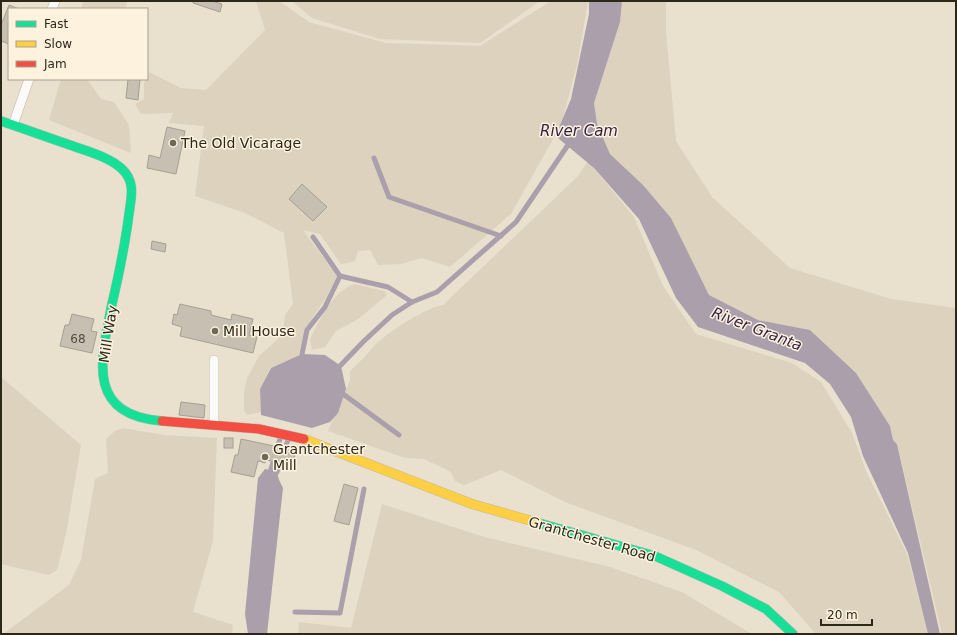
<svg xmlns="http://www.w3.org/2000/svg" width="957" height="635" viewBox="0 0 957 635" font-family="'DejaVu Sans',sans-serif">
  <rect width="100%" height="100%" fill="#e9e0ce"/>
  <g fill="#dcd2bd">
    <path d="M83 1H127L126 9H81Z"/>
    <path d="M256 1H279L309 22 386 43 480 46 551 1H588L577 65 561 125 511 214 450 267 422 258 401 264 378 265 370 250 358 251 355 261 341 264 320 234 303 230 337 276 327 296 306 328 298 356 270 368 260 389 261 412 247 415 244 410V392L247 378 259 356 279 338 284 325 285 315 293 304 284 233 245 213 195 196 204 126 169 123 173 113 141 114 135 104 144 99V83L149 72 181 88 206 90 265 30Z"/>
    <path d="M292 1H540L480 43 380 39 312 18Z"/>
    <path d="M622 1H666V32L676 141 712 197 790 268 891 299 956 308V634H942L897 443 893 440 890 426 856 373 810 330 758 320 709 295 671 218 643 185 610 154 596 124 594 103 620 22Z"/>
    <path d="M61 79H87L101 99 114 102 129 125 131 153 49 120Z"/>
    <path d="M588 161 634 217 663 286 696 334 792 363 821 382 852 433 866 471 907 554 928 634H816L779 592 696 550 565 502 501 470 464 485 455 481 451 472 424 459 405 458 328 431 350 380V371C360 362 367 354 376 344 387 333 428 306 443 305L578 176Z"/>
    <path d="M354 284 384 291 387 295 357 320 336 331 325 347 312 350 310 339C320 320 332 292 354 284Z"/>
    <path d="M1 377 81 445 66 534 57 570 49 575 1 564Z"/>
    <path d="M123 428 164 435 217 438 213 541 193 612 233 625 232 634H3L69 585 81 560 95 479 108 473 106 439 115 431Z"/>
    <path d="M382 504 481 536 610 567 682 592 752 634H298L299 622 351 628Z"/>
  </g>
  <g fill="#ab9fab">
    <path d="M589 1H622L620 22 594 103 597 124 610 154 643 185 671 218 709 295 758 320 810 330 856 373 890 426 893 440 897 444 940 634H928L908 553 863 456 851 417 830 384 805 363 698 327 676 298 639 219 594 168 558 138 560 125 571 99 589 14Z"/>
    <path d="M302 354 325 355 341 366 346 389 338 413 330 422 312 428 261 415 260 389 271 368Z"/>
    <path d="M265 469 277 472 279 480 283 488 267 634H248L245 614 258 478Z"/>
  </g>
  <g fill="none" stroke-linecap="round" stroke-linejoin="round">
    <g stroke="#ab9fab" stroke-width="5">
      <path d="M374 158 389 197 501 236"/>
      <path d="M313 237 340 276 388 287 412 302"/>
      <path d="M302 354 307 330 325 307 340 276"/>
      <path d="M337 369 364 341 392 315 412 302 437 292 516 222 570 142"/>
      <path d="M339 391 399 435"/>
      <path d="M270 475 271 469 280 439"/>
      <path d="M273 477 277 472 288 440"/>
      <path d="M295 612 340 613 364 489"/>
    </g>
  </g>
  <g fill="#c6bfb2" stroke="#a6a092">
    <path d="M193 1H212L222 4 220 12 193 3Z"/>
    <path d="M9 5 19 9H9V44L1 41V25Z"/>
    <path d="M128 79H140L138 100 126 98Z"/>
    <path d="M167 127 185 131 176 174 147 168 149 155 160 158Z"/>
    <path d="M302 184 327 207 313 221 289 199Z"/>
    <path d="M152 241 166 244 165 252 151 249Z"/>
    <path d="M180 304 211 311V315L231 320 232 314 253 319 249 335 257 337 253 353 180 336 182 327 172 324 174 314 177 315Z"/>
    <path d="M72 314 94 319 91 331 97 332 92 353 60 346 65 325H69Z"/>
    <path d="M181 402 205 405 204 418 179 415Z"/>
    <rect x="224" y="438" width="9" height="10"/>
    <path d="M241 439 288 449 287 453 295 455 293 465 266 460 265 463 258 461 254 477 231 472 235 455H238Z"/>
    <path d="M344 484 358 488 349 525 334 521Z"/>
  </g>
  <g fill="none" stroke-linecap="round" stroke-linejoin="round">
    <g stroke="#bfb7a9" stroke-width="10">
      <g id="lane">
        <path d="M52 9 55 1"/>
        <path d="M13 125 29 79"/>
        <path d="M214 360V425"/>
      </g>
    </g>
    <g stroke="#bfb7a9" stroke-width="10">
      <g id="fast">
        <path d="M1 121C25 129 49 138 73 146 89 152 109 157 122 169 136 182 131 198 129 214 125 245 119 274 112 304 101 358 85 415 162 421"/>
        <path d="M539 523 655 556 722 586 766 609 793 634"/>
      </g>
    </g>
    <g stroke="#bfb7a9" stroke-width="10">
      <path id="slow" d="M304 439 472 504 539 523"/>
    </g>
    <g stroke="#bfb7a9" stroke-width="10">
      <path id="jam" d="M162 421 259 429 304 439"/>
    </g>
    <use href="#lane" stroke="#fcfaf8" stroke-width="9"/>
    <use href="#fast" stroke="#16e098" stroke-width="9"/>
    <use href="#slow" stroke="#ffcf43" stroke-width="9"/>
    <use href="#jam" stroke="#f24e42" stroke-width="9"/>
  </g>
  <g fill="#6f6859" stroke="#fcf2de" stroke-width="1.5">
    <circle cx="173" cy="143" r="4"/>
    <circle cx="215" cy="331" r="4"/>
    <circle cx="265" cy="457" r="4"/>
  </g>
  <g text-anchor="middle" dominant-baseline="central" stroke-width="3" stroke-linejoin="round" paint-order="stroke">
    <g font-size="12" fill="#534d40">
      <text x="78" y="339">68</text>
    </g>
    <g font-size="14" fill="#2d271a" stroke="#fcf2de" text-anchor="start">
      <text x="181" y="143">The Old Vicarage</text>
      <text x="223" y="331">Mill House</text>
      <text x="273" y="449">Grantchester<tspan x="273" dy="16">Mill</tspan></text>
    </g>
    <g font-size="14" fill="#2d271a" stroke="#fcf2de">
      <text transform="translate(108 334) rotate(-81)">Mill Way</text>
      <text transform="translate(592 539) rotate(16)">Grantchester Road</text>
    </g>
    <g font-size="15" font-style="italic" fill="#362045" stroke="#fcf2de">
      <text x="579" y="131">River Cam</text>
      <text transform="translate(757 329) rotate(21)">River Granta</text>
    </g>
  </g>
  <rect width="957" height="635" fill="none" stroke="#2d271a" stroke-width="4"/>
  <rect x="8" y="8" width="140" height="72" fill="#fcf2de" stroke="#a9a190"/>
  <rect x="16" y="21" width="20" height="6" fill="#16e098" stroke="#a9a190"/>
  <text x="44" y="28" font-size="12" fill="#2d271a">Fast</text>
  <rect x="16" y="41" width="20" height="6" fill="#ffcf43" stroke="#a9a190"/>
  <text x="44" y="48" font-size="12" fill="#2d271a">Slow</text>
  <rect x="16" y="61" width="20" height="6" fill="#f24e42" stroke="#a9a190"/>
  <text x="44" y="68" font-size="12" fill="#2d271a">Jam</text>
  <path d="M821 619v6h51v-6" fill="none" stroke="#2d271a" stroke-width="2"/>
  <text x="827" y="619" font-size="12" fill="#2d271a" stroke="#fcf2de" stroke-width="3" paint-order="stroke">20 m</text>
</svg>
